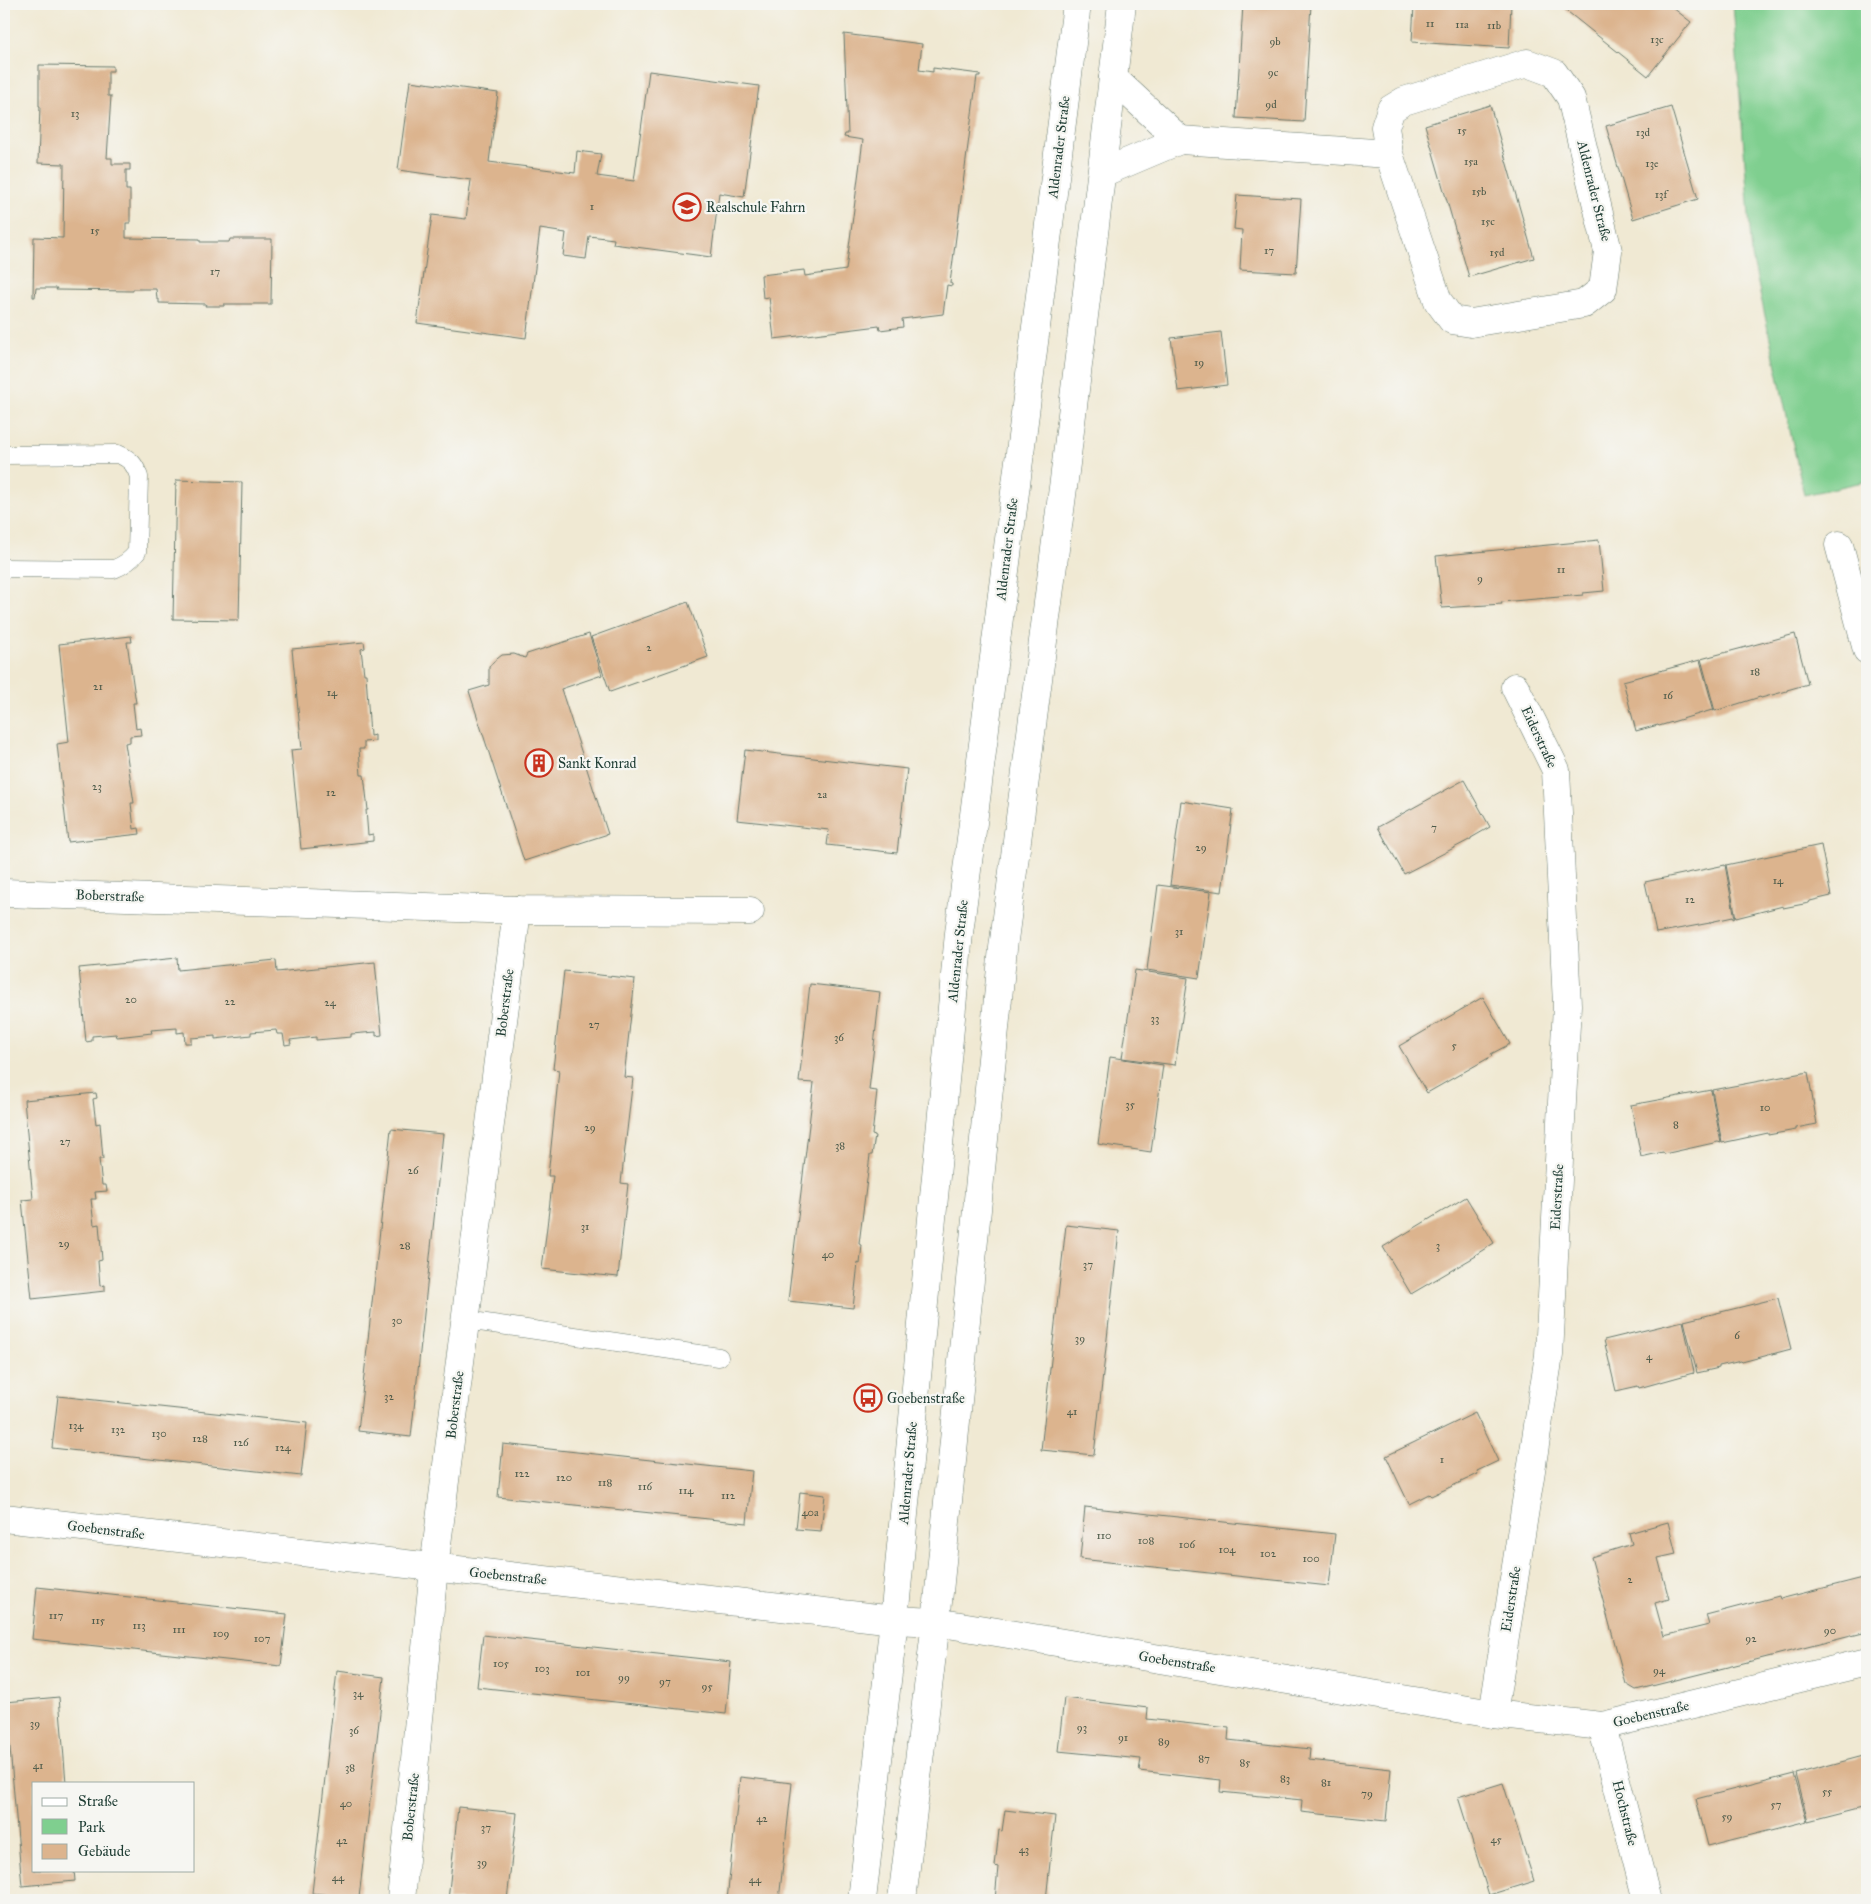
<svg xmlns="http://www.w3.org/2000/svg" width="1871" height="1904" viewBox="0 0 1871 1904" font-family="'IM FELL Great Primer',serif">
  <rect width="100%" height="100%" fill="#f6f6f2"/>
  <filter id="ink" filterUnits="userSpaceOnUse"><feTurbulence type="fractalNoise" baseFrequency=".02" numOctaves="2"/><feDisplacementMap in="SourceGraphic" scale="10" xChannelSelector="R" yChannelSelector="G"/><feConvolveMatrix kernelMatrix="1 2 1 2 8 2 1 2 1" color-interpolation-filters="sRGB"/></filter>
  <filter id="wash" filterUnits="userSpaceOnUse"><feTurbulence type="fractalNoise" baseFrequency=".0096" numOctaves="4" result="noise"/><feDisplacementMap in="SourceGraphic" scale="20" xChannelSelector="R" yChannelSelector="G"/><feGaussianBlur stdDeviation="1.12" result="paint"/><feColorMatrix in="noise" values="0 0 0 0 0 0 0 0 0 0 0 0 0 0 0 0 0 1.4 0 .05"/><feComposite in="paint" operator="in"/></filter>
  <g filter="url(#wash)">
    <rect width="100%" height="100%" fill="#f0e9d3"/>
    <path fill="#7fcf8f" stroke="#4f8662" d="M1733 4H1867V481L1804 495 1752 256Z"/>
    <g id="blocks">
      <g fill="#dcb48e">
        <path d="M1243 4H1311L1304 122 1236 118Z"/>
        <path d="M1414 4H1511L1509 48 1412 42Z"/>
        <path d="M1558 4H1668L1691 22 1648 76Z"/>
        <path d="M844 34 922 44 919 70 933 72V68L980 74V76H977L950 283 952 284V286L947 285 943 314 902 319 903 327 880 330 879 326 774 339 769 297 763 298 761 275 804 270 805 276 846 270 863 140 844 137 845 134H848Z"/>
        <path d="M39 65 113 66V71H108V96H111L107 158H112V164H130V170H126V190H130V223H126V238L200 239V242H229L230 239H272L271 304H224V306H205L206 304 159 303V299H157L156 289H133V291L56 290 57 288H36L35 297H33L34 237 63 238 64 164 38 163 40 106H39Z"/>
        <path d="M649 71 759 86 744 197 719 193 711 257 613 244 614 239 589 236 586 259 563 256 566 233 540 229 526 338 417 323 432 215 466 219 471 180 398 170 410 81 498 93 489 162 575 173 577 151 601 154 597 176 634 181Z"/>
        <path d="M1490 105 1534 258 1469 277 1425 125Z"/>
        <path d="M1671 107 1698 199 1633 219 1606 126Z"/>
        <path d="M1237 195 1301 199 1296 273 1240 270 1242 230 1234 229Z"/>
        <path d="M1221 332 1227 385 1178 391 1171 338Z"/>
        <path d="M176 480 242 482 239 620 173 619Z"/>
        <path d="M1599 540 1604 591 1583 593V595L1501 602 1502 604 1442 608 1436 556Z"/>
        <path d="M688 602 708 657 610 692 591 637Z"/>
        <path d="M589 634 602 675 561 689 608 834 524 861 469 691 489 685V667L493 662 502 655 514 654 525 658 527 654Z"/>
        <path d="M1795 634 1808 684 1787 690V691L1761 698 1760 697 1715 711 1701 659Z"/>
        <path d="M131 636 132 642H127L136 703H133L136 729 140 728 141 735 130 736V742L125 743 134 803H131L134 829 139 828 140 834 68 842 57 744 69 742 59 644Z"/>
        <path d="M364 642 365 648 361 649 364 674H366L370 736 375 735V741L364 742V749H359L361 775H364L368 810H366L368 835 373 834V841L301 849 291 750 302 749 292 649Z"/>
        <path d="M1700 660 1714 711 1712 710 1659 726 1658 725 1636 731 1623 681Z"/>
        <path d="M745 750 907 769 897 853 827 845 829 830 737 820Z"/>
        <path d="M1464 780 1490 827 1471 838V839L1404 874 1378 827Z"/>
        <path d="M1181 801 1233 809 1222 892 1170 885Z"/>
        <path d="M1821 845 1831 896 1810 901 1809 903 1783 908V906L1736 918 1726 865Z"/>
        <path d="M1725 865 1735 918 1733 919V917L1710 922V923L1656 933 1645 882Z"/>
        <path d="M1158 885 1211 892 1199 978 1147 970Z"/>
        <path d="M177 958 178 970 276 960 277 972 375 962 382 1035 376 1036V1032L351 1034V1037L316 1040V1037L290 1040 291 1044 285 1045 283 1034H277L276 1030 251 1032V1035L215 1039V1036L191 1038V1043H185L184 1032 177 1033V1028L151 1030 152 1033 117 1037 116 1034 92 1036V1041L86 1042 79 968Z"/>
        <path d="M1135 970 1188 978 1175 1065 1122 1058Z"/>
        <path d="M564 971 635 979 624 1077 633 1078 621 1183 628 1184 618 1277 542 1269 553 1176H548L559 1070 553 1069Z"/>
        <path d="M810 984 880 992 869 1090 877 1091 872 1135 875 1136 872 1155H870L859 1244 862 1245 860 1264 858 1263 853 1308 788 1301 814 1083 799 1082Z"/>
        <path d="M1483 997 1510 1044 1491 1054 1492 1056 1427 1093 1399 1046Z"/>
        <path d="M1110 1057 1163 1065 1151 1152 1098 1144Z"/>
        <path d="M1808 1072 1817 1124 1796 1128V1130L1768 1135V1133L1722 1143 1712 1090Z"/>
        <path d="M1711 1090 1721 1143 1718 1142 1664 1154 1663 1152 1641 1157 1631 1105Z"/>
        <path d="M96 1093 97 1098 93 1099 96 1124 100 1123 103 1159H99L102 1185H106L107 1191 95 1192 96 1199H91L94 1225 99 1224 102 1260 98 1261 100 1286 105 1285V1291L32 1299 22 1200 33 1199 24 1100Z"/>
        <path d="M391 1129 443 1134 411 1437 358 1431Z"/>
        <path d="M1466 1197 1494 1243 1475 1255 1476 1256 1411 1294 1383 1247Z"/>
        <path d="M1066 1225 1119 1231 1094 1455 1041 1450Z"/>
        <path d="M1778 1298 1791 1349 1742 1362 1741 1361 1719 1366V1368L1697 1373 1684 1321Z"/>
        <path d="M1683 1321 1694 1372 1693 1374V1373L1639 1388 1638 1386 1616 1391 1604 1340Z"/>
        <path d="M58 1396 307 1423 301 1476 52 1448Z"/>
        <path d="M1475 1413 1498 1461 1477 1471 1478 1474 1431 1496 1429 1494 1409 1504 1386 1456Z"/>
        <path d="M503 1444 752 1471 747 1523 498 1497Z"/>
        <path d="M800 1492 825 1495 821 1531 796 1529Z"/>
        <path d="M1085 1507 1335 1534 1329 1586 1080 1559Z"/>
        <path d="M1668 1522 1676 1554 1658 1558 1669 1599 1655 1603 1664 1636 1709 1625 1706 1615 1779 1596 1780 1599 1867 1577V1632L1636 1690 1626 1684 1591 1557 1632 1544 1629 1533Z"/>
        <path d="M37 1587 287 1614 281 1666 32 1639Z"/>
        <path d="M483 1635 731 1662 726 1714 477 1687Z"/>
        <path d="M337 1671 384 1677 359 1898 312 1893Z"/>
        <path d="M59 1697 66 1783H34V1870H74L75 1881 22 1886 6 1702Z"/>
        <path d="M1064 1698 1148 1708 1147 1719 1229 1728 1228 1740 1310 1749 1309 1760 1391 1769 1386 1821 1301 1812 1302 1800 1220 1792 1221 1780 1139 1771 1141 1759 1058 1751Z"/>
        <path d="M1867 1755V1806L1808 1821 1796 1774Z"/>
        <path d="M1794 1774 1807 1821 1708 1846 1696 1799Z"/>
        <path d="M740 1777 792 1783 779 1900H727Z"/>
        <path d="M1503 1783 1534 1881 1489 1895 1458 1797Z"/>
        <path d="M458 1807 517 1813 507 1900H448Z"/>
        <path d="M1005 1810 1055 1816 1046 1900H995L998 1867 995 1866 999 1830 1002 1831Z"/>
      </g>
    </g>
  </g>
  <g filter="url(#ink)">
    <use href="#blocks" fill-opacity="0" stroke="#68796c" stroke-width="1"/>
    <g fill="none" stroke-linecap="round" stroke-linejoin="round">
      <g stroke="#68796c" stroke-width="19">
        <g id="service">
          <path d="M4 455 118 454C130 459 135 464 139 477L137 552C130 561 124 565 114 569L4 568"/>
          <path d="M466 1320 719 1357"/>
        </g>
      </g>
      <g stroke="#68796c" stroke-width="29">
        <g id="minor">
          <path d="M1180 140 1389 154 1438 301 1452 320 1471 323 1584 304 1603 289 1608 251 1571 98 1554 73 1527 63 1404 101 1391 109 1385 127 1389 154"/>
          <path d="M1102 173 1180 140 1113 78"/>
          <path d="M1839 545 1867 650"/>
          <path d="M4 893 517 910 750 911"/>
          <path d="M4 1518 894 1620 936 1622 1493 1714 1602 1726 1867 1662"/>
          <path d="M1493 1714 1549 1355 1567 1005 1556 770 1515 687"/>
          <path d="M1602 1726 1647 1900"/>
          <path d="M401 1900 434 1568 517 910"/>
        </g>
      </g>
      <g stroke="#68796c" stroke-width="29">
        <g id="tertiary">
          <path d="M862 1900 894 1620 959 933 1077 4"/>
          <path d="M902 1900 936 1622 1003 948 1064 480 1122 4"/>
        </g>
      </g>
      <use href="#service" stroke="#fff" stroke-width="18"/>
      <use href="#minor" stroke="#fff" stroke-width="28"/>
      <use href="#tertiary" stroke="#fff" stroke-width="28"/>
    </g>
  </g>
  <defs>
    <g id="school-ring" transform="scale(1.4375)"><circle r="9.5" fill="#f6f6f2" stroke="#c8321e" stroke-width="1.5"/><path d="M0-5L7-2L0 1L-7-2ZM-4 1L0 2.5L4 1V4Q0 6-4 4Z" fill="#c8321e"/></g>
    <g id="building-ring" transform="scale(1.4375)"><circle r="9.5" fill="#f6f6f2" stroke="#c8321e" stroke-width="1.5"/><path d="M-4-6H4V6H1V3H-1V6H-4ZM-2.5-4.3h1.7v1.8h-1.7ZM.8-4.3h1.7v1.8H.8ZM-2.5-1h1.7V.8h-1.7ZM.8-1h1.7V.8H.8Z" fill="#c8321e"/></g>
    <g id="bus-ring" transform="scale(1.4375)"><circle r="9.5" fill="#f6f6f2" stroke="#c8321e" stroke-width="1.5"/><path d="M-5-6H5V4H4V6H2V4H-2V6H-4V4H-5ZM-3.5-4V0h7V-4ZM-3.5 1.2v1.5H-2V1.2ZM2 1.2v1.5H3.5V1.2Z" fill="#c8321e"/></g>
  </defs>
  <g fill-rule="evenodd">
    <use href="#school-ring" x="687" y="207"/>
    <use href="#building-ring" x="539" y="763"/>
    <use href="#bus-ring" x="868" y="1398"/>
  </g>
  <g text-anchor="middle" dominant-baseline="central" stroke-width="4.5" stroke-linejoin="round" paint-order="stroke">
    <g font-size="11" fill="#4e5b4a">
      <text x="1430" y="23">11</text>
      <text x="1462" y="24">11a</text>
      <text x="1494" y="25">11b</text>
      <text x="1657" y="39">13c</text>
      <text x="1275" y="41">9b</text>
      <text x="1273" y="72">9c</text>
      <text x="1271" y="104">9d</text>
      <text x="75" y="113">13</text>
      <text x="1462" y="130">15</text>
      <text x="1643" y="132">13d</text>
      <text x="1471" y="161">15a</text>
      <text x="1652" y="163">13e</text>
      <text x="1479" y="191">15b</text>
      <text x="1661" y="194">13f</text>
      <text x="592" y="206">1</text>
      <text x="1488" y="221">15c</text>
      <text x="95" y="230">15</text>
      <text x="1269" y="250">17</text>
      <text x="1497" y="252">15d</text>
      <text x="215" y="271">17</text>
      <text x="1199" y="362">19</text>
      <text x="1561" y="569">11</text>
      <text x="1480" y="578">9</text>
      <text x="649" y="647">2</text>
      <text x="1755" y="671">18</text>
      <text x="98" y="686">21</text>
      <text x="332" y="692">14</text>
      <text x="1668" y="695">16</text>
      <text x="97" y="786">23</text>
      <text x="331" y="792">12</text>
      <text x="822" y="794">2a</text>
      <text x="1434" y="827">7</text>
      <text x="1201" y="847">29</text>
      <text x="1778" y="880">14</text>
      <text x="1690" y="899">12</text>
      <text x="1179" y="931">31</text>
      <text x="131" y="999">20</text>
      <text x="230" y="1001">22</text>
      <text x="330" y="1002">24</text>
      <text x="1155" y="1018">33</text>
      <text x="594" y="1024">27</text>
      <text x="839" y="1037">36</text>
      <text x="1454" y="1045">5</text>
      <text x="1130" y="1104">35</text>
      <text x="1765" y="1107">10</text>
      <text x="1676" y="1124">8</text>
      <text x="590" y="1127">29</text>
      <text x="65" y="1141">27</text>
      <text x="840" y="1145">38</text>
      <text x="413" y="1170">26</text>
      <text x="585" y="1226">31</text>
      <text x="64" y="1243">29</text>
      <text x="405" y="1245">28</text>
      <text x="1438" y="1245">3</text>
      <text x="828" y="1254">40</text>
      <text x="1088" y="1264">37</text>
      <text x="397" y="1320">30</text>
      <text x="1737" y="1335">6</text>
      <text x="1080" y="1338">39</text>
      <text x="1649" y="1356">4</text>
      <text x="389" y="1396">32</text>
      <text x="1072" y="1411">41</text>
      <text x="76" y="1425">134</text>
      <text x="118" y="1429">132</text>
      <text x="159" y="1433">130</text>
      <text x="200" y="1438">128</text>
      <text x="241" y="1442">126</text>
      <text x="283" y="1447">124</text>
      <text x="1442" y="1459">1</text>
      <text x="522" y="1473">122</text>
      <text x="564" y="1477">120</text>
      <text x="605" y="1482">118</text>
      <text x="645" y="1486">116</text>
      <text x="686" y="1490">114</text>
      <text x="728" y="1495">112</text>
      <text x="810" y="1512">40a</text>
      <text x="1104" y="1535">110</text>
      <text x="1146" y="1540">108</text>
      <text x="1187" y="1544">106</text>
      <text x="1227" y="1549">104</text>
      <text x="1268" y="1553">102</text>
      <text x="1311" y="1558">100</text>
      <text x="1630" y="1579">2</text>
      <text x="56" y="1615">117</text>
      <text x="98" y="1620">115</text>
      <text x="139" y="1625">113</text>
      <text x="179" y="1629">111</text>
      <text x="1830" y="1630">90</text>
      <text x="221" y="1633">109</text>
      <text x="262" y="1638">107</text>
      <text x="1751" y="1638">92</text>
      <text x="501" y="1663">105</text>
      <text x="542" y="1668">103</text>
      <text x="1659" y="1670">94</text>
      <text x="583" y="1672">101</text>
      <text x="624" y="1677">99</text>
      <text x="665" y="1681">97</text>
      <text x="707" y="1686">95</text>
      <text x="358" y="1693">34</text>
      <text x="35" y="1723">39</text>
      <text x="1082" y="1727">93</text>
      <text x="354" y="1730">36</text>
      <text x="1123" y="1737">91</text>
      <text x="1164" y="1741">89</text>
      <text x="1204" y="1758">87</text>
      <text x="1245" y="1762">85</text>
      <text x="38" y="1765">41</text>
      <text x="350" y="1767">38</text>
      <text x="1285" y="1778">83</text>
      <text x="1326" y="1782">81</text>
      <text x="1827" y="1791">55</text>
      <text x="1367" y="1793">79</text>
      <text x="346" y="1803">40</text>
      <text x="1776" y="1804">57</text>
      <text x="1727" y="1816">59</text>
      <text x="762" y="1818">42</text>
      <text x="486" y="1827">37</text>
      <text x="1496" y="1839">45</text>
      <text x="342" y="1840">42</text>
      <text x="1024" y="1849">43</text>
      <text x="482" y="1862">39</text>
      <text x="338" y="1877">44</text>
      <text x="755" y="1879">44</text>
    </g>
    <g font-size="14" fill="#1f3d34" stroke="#f6f6f2">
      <text transform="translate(1059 147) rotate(-83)">Aldenrader Straße</text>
      <text transform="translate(1594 191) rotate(76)">Aldenrader Straße</text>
      <text transform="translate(1007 549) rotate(-83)">Aldenrader Straße</text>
      <text transform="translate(1539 737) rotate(65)">Eiderstraße</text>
      <text transform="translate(110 896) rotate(2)">Boberstraße</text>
      <text transform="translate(958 951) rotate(-84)">Aldenrader Straße</text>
      <text transform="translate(505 1003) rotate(-83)">Boberstraße</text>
      <text transform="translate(1557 1197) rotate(-87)">Eiderstraße</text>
      <text transform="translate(455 1405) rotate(-83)">Boberstraße</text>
      <text transform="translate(908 1473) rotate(-85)">Aldenrader Straße</text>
      <text transform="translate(106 1530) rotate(7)">Goebenstraße</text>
      <text transform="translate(508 1576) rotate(6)">Goebenstraße</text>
      <text transform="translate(1511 1599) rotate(-81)">Eiderstraße</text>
      <text transform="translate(1177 1662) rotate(9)">Goebenstraße</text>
      <text transform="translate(1651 1714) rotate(-13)">Goebenstraße</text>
      <text transform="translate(411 1807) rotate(-84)">Boberstraße</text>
      <text transform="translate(1625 1813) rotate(76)">Hochstraße</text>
    </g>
    <g font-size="14" fill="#1f3d34" stroke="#f6f6f2" text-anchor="start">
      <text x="706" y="207">Realschule Fahrn</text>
      <text x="558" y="763">Sankt Konrad</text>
      <text x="887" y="1398">Goebenstraße</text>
    </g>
  </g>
  <rect width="1871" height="1904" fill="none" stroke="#f6f6f2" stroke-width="20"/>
  <rect x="32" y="1782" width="162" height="90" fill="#f6f6f2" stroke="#a0aca6"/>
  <rect x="42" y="1798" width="25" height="8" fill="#ffffff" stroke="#a0aca6"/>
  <text x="78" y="1806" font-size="15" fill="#1f3d34">Straße</text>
  <rect x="42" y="1819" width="25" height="15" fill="#7fcf8f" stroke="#a0aca6"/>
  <text x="78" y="1832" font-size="15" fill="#1f3d34">Park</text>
  <rect x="42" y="1844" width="25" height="15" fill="#dcb48e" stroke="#a0aca6"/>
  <text x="78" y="1856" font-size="15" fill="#1f3d34">Gebäude</text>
</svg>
